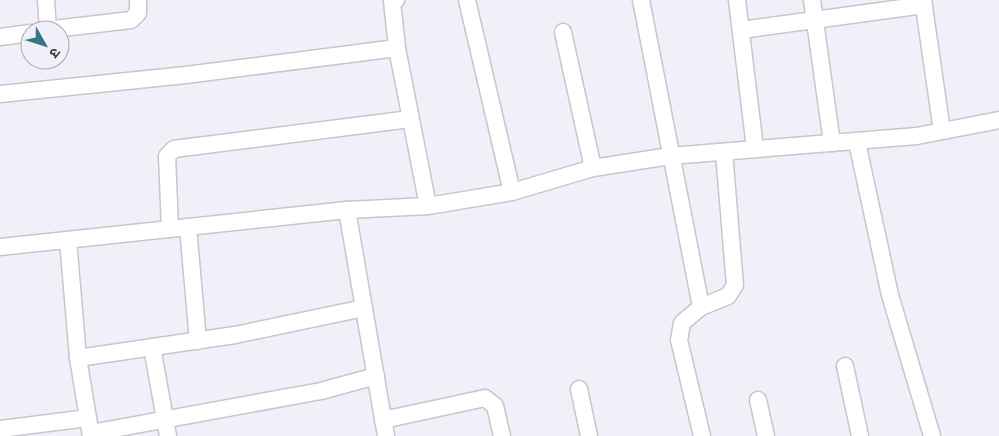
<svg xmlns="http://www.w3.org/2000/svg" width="999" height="436" viewBox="0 0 999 436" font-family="Karla,'Noto Sans Devanagari',sans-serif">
  <rect width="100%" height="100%" fill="#f2eff9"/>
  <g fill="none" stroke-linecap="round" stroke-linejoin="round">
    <g stroke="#c8c5cf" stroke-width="19">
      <g id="minor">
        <path d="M46 0 48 30"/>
        <path d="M396 0 392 1 397 48 428 206 512 192 593 168 670 156 917 136 999 120"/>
        <path d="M467 0 512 192"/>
        <path d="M641 0 701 307 682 323 679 340 702 436"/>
        <path d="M737 0 755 148"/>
        <path d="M812 0 832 143"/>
        <path d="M923 0 942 131"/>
        <path d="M45 30 131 20 138 13V0"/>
        <path d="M741 30 924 5"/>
        <path d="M563 32 593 168"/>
        <path d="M0 37 30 33"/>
        <path d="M0 94 186 75 397 48"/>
        <path d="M857 142 890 295 932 436"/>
        <path d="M188 227 198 341"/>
        <path d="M170 229 167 156 174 149 410 119"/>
        <path d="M68 240 78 358 91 436"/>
        <path d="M0 247 347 210"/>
        <path d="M701 307 728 296 735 285 724 152"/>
        <path d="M152 347 168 436"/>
        <path d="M78 358 235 335 364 308"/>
        <path d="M845 366 860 436"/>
        <path d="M579 389 589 436"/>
        <path d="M758 400 766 436"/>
        <path d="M383 420 485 398 495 406 502 436"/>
        <path d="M0 429 88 418"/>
        <path d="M91 433 321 391 376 376"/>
        <path d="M386 436 347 210 428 206"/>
      </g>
    </g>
    <use href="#minor" stroke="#fff" stroke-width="16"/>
  </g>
  <g transform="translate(45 45) rotate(129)"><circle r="24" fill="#f2eff9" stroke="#a9a7af"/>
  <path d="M0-4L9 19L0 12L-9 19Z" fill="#337786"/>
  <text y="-8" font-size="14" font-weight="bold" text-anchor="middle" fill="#3c3b3f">उ</text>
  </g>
</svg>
